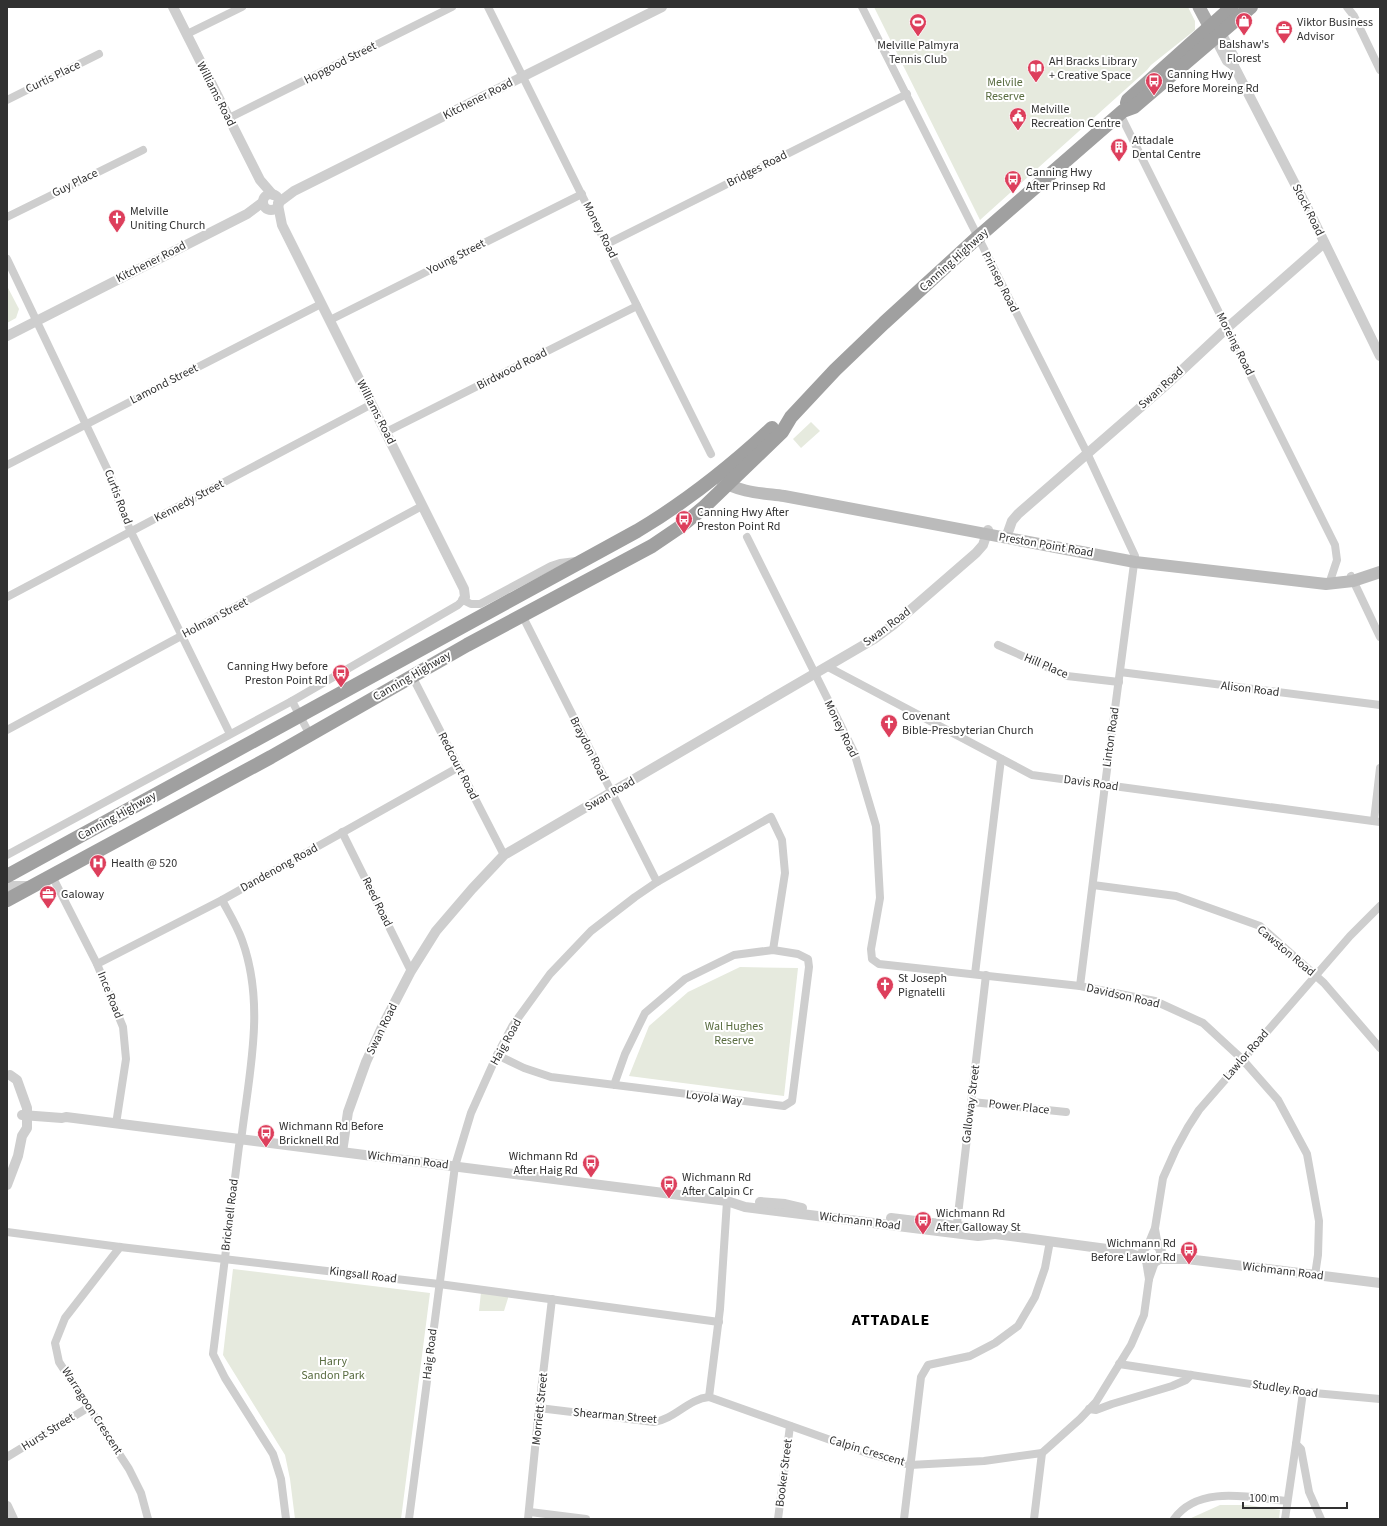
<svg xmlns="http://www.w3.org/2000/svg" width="1387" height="1526" viewBox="0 0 1387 1526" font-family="'Source Sans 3',sans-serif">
  <rect width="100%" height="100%" fill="#fff"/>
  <g fill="#e6eade">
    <path d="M874 7H1188L1195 21V30L1151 65 1147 70 980 220Z"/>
    <path d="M7 286 19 309 16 318 7 323Z"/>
    <path d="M811 422 820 431 801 448 793 439Z"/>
    <path d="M740 967 798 968 784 1096 629 1076 649 1026 688 992Z"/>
    <path d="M233 1269 430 1293 401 1519H295L290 1479 285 1455 223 1355Z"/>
    <path d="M481 1292 509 1295 504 1311H479Z"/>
    <path d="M1220 1505H1248L1280 1510 1279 1519H1189Z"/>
  </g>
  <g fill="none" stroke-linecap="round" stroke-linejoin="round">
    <g stroke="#cecece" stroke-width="8">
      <path d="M488 7 711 454"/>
      <path d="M862 7 1087 453 1135 556 1105 785 1080 986"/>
      <path d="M1347 7 1354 16 1380 70"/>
      <path d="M187 34 242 7"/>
      <path d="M7 100 99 54"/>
      <path d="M1120 114 1335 545 1337 560 1331 578"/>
      <path d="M229 118 452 7"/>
      <path d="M7 217 143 150"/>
      <path d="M607 244 907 94"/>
      <path d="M7 259 110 475 124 516 131 532 230 734"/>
      <path d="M330 320 582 194"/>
      <path d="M386 432 637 306"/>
      <path d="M7 465 321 304"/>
      <path d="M747 537 854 752 876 826 880 898 871 949 872 959 879 964 1080 986 1155 1001 1203 1023 1242 1059 1278 1100 1307 1154 1319 1221 1318 1255 1315 1275"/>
      <path d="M1351 576 1380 637"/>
      <path d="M7 597 372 404"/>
      <path d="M522 615 657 882"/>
      <path d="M998 645 1067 676 1119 682"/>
      <path d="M828 667 1032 775 1380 822"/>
      <path d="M1120 672 1380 705"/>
      <path d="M412 676 504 855"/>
      <path d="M292 701 310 735"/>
      <path d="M7 730 422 506"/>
      <path d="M1374 821 1380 768"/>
      <path d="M342 832 411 971"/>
      <path d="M7 855 292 701 458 605 463 600 471 604H480L551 566 560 563 576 561"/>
      <path d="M52 876 97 964 123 1027 126 1059 116 1124"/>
      <path d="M1093 885 1176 896 1260 926 1324 983 1380 1048"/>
      <path d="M222 900C229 913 237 926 242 940 265 1003 250 1069 242 1133L239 1146 213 1354 225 1378 273 1454 281 1479 286 1519"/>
      <path d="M97 964 222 900 459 767"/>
      <path d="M975 974 1001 759"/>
      <path d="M497 1055 524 1068 551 1077 784 1106 792 1101 809 967 808 959 798 954 773 950 734 955 685 979 645 1013 625 1054 614 1085"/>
      <path d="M972 1102 1066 1112"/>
      <path d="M727 1201 720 1309 709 1397 870 1454 910 1465 984 1461 1042 1453 1080 1419 1096 1402 1131 1345 1144 1315 1149 1279 1155 1262"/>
      <path d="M1155 1229 1158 1246"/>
      <path d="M7 1232 120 1247 439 1284 719 1322"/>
      <path d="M956 1232 986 975"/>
      <path d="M1148 1245 1155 1228 1163 1178 1176 1149 1188 1127 1199 1110 1350 936 1380 906"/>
      <path d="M120 1247 65 1318 55 1343 59 1362 129 1469 141 1493 148 1519"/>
      <path d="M1146 1261 1149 1279"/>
      <path d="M1119 1364 1303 1392 1380 1399"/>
      <path d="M1303 1392 1296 1444 1301 1449 1309 1492 1321 1519"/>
      <path d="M539 1408 654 1422C675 1419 688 1399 709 1397"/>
      <path d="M1089 1409 1096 1410 1112 1404 1172 1386 1186 1380 1191 1375"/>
      <path d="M7 1457 89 1407"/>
      <path d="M530 1512 586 1519"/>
      <path d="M409 1519 455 1166 471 1113 497 1055 513 1025 550 974 591 931 635 897 657 882 771 817 782 840 785 873 773 950"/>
      <path d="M528 1519 539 1408 552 1299"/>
      <path d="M778 1519 790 1426"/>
      <path d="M904 1519 921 1377 928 1365 970 1356 995 1343 1018 1326 1035 1297 1045 1268 1050 1241"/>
      <path d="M1034 1519 1042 1453"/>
      <path d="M1174 1519C1199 1484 1252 1498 1287 1501"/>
      <path d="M1285 1519 1296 1444"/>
    </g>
    <g stroke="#cecece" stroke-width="10">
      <path d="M173 7 260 180 273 195"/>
      <path d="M1221 33 1234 57V66L1312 217 1380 356"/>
      <path d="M1215 38 1227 61 1234 66"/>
      <circle cx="271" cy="202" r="8"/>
      <path d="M278 203 294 191 662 7"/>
      <path d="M278 205 282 225 464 589 465 597 463 600"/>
      <path d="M7 336 247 214 263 202"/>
      <path d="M1006 538 1012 521 1018 514 1165 386 1227 328 1324 243"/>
      <path d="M7 886H29"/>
      <path d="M22 1115 62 1118 66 1117 727 1201 745 1207 978 1236 995 1234"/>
      <path d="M342 1152 348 1112 366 1062 383 1025 411 971 436 931 472 889 504 855 874 639 893 625 976 553 983 545 988 530"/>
      <path d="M7 1185 18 1156 22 1136 27 1128V1108L17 1080 10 1075"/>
      <path d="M760 1202 785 1204 802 1208"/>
      <path d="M891 1218 981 1229 995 1234 1122 1251 1144 1258"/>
      <circle cx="1152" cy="1253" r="9"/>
      <path d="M1159 1259H1187L1380 1283"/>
      <path d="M7 1506 13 1519"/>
    </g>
    <path stroke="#bbb" stroke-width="12" d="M721 480C740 493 762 493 784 496L1135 562 1326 584 1353 581 1380 572"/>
    <path stroke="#a9a9a9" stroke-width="13" d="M1199 7 1215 37"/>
    <g stroke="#a0a0a0" stroke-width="14">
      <path d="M1127 103 1128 100 1232 7"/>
      <path d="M7 876 637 531C686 502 730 467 772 428"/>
      <path d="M7 900 271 757 467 645 652 546 680 527 703 508 782 432 791 417 835 370 884 323 978 237 1123 111 1134 107 1251 7"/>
    </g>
  </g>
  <defs>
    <g id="shop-pin" transform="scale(0.9)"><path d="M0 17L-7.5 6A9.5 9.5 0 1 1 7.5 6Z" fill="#dd3f5c" stroke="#fff"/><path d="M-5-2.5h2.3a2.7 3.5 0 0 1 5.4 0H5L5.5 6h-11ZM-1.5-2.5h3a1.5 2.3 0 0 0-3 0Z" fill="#fff"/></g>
    <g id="stadium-pin" transform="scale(0.9)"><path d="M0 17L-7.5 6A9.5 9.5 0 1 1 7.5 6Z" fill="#dd3f5c" stroke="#fff"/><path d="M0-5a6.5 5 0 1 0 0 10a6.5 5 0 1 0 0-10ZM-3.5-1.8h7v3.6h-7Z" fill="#fff"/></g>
    <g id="office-pin" transform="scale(0.9)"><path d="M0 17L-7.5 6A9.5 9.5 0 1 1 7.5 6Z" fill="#dd3f5c" stroke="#fff"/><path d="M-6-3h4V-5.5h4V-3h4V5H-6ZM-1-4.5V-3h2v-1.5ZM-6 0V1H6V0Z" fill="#fff"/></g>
    <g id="library-pin" transform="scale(0.9)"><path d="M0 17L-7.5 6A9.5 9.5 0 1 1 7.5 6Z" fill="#dd3f5c" stroke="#fff"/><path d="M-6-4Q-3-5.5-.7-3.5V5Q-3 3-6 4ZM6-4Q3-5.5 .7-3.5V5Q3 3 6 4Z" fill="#fff"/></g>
    <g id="bus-pin" transform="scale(0.9)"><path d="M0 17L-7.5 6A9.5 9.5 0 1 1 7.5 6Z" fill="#dd3f5c" stroke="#fff"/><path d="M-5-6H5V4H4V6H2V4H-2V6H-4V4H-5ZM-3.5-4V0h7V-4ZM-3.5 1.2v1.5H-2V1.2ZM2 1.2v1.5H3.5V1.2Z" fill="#fff"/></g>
    <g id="civic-pin" transform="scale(0.9)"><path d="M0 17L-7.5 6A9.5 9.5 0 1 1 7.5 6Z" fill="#dd3f5c" stroke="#fff"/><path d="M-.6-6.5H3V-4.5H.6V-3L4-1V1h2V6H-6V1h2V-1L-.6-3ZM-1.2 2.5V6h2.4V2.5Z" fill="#fff"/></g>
    <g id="building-pin" transform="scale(0.9)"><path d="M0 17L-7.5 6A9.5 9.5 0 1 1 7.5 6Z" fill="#dd3f5c" stroke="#fff"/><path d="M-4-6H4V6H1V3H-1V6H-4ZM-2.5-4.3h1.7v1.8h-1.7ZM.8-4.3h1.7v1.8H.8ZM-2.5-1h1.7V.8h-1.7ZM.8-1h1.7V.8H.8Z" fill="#fff"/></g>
    <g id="church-pin" transform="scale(0.9)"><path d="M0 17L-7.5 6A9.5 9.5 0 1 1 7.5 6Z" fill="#dd3f5c" stroke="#fff"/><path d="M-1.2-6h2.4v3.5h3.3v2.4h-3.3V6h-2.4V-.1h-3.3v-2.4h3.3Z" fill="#fff"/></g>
    <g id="hospital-pin" transform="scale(0.9)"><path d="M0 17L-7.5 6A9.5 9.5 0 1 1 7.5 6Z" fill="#dd3f5c" stroke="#fff"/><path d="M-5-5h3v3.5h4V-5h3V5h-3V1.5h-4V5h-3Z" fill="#fff"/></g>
  </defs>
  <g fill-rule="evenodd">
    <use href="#shop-pin" x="1244" y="21"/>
    <use href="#stadium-pin" x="918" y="22"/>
    <use href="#office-pin" x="1284" y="29"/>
    <use href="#library-pin" x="1036" y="68"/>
    <use href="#bus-pin" x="1154" y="81"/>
    <use href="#civic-pin" x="1018" y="116"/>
    <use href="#building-pin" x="1119" y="147"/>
    <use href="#bus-pin" x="1013" y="179"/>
    <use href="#church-pin" x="117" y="218"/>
    <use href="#bus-pin" x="684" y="519"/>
    <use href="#bus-pin" x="341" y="673"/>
    <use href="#church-pin" x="889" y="723"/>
    <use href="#hospital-pin" x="98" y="863"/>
    <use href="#office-pin" x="48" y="894"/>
    <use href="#church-pin" x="885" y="985"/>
    <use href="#bus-pin" x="266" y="1133"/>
    <use href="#bus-pin" x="591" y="1163"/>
    <use href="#bus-pin" x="669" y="1184"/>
    <use href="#bus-pin" x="923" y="1220"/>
    <use href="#bus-pin" x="1189" y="1250"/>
  </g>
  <g text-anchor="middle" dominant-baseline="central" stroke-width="4" stroke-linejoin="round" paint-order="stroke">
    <g font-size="12" fill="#313131" stroke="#fff" text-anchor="start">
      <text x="1297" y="22">Viktor Business<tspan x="1297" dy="14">Advisor</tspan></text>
      <text x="1244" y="44" text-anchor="middle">Balshaw's<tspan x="1244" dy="14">Florest</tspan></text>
      <text x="918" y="45" text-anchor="middle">Melville Palmyra<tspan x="918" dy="14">Tennis Club</tspan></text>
      <text x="1049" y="61">AH Bracks Library<tspan x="1049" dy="14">+ Creative Space</tspan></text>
      <text x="1167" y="74">Canning Hwy<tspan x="1167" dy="14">Before Moreing Rd</tspan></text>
      <text x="1031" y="109">Melville<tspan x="1031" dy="14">Recreation Centre</tspan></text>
      <text x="1132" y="140">Attadale<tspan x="1132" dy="14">Dental Centre</tspan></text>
      <text x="1026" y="172">Canning Hwy<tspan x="1026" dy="14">After Prinsep Rd</tspan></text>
      <text x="130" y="211">Melville<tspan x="130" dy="14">Uniting Church</tspan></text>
      <text x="697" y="512">Canning Hwy After<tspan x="697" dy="14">Preston Point Rd</tspan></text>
      <text x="328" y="666" text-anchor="end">Canning Hwy before<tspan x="328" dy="14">Preston Point Rd</tspan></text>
      <text x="902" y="716">Covenant<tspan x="902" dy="14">Bible-Presbyterian Church</tspan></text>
      <text x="111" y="863">Health @ 520</text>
      <text x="61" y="894">Galoway</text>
      <text x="898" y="978">St Joseph<tspan x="898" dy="14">Pignatelli</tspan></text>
      <text x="279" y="1126">Wichmann Rd Before<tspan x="279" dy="14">Bricknell Rd</tspan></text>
      <text x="578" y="1156" text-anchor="end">Wichmann Rd<tspan x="578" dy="14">After Haig Rd</tspan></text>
      <text x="682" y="1177">Wichmann Rd<tspan x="682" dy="14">After Calpin Cr</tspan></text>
      <text x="936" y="1213">Wichmann Rd<tspan x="936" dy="14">After Galloway St</tspan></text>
      <text x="1176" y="1243" text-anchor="end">Wichmann Rd<tspan x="1176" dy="14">Before Lawlor Rd</tspan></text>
    </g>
    <g font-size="12" fill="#313131" stroke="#fff">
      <text transform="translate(340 63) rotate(-27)">Hopgood Street</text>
      <text transform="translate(53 77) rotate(-26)">Curtis Place</text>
      <text transform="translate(216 94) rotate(63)">Williams Road</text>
      <text transform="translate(478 99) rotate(-27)">Kitchener Road</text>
      <text transform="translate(757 169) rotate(-27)">Bridges Road</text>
      <text transform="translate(75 183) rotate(-26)">Guy Place</text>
      <text transform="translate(1308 210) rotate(63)">Stock Road</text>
      <text transform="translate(600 230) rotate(63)">Money Road</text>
      <text transform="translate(456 257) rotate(-27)">Young Street</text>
      <text transform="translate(954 260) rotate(-42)">Canning Highway</text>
      <text transform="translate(151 262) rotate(-27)">Kitchener Road</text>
      <text transform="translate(1000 282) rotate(63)">Prinsep Road</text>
      <text transform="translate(1235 344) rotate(63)">Moreing Road</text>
      <text transform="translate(512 369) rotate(-27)">Birdwood Road</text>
      <text transform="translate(164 384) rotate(-27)">Lamond Street</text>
      <text transform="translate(1161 388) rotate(-42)">Swan Road</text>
      <text transform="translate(376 412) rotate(63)">Williams Road</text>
      <text transform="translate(118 497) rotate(69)">Curtis Road</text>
      <text transform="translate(189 501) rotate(-28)">Kennedy Street</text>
      <text transform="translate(1046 545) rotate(10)">Preston Point Road</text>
      <text transform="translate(215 618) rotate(-28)">Holman Street</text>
      <text transform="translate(887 627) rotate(-37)">Swan Road</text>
      <text transform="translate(1046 666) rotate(23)">Hill Place</text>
      <text transform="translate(412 676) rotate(-30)">Canning Highway</text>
      <text transform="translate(1250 689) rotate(7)">Alison Road</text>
      <text transform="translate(841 729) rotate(64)">Money Road</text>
      <text transform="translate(1111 737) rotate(-82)">Linton Road</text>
      <text transform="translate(589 749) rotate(63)">Braydon Road</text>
      <text transform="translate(458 766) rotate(63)">Redcourt Road</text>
      <text transform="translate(1091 783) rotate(8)">Davis Road</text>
      <text transform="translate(610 794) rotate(-30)">Swan Road</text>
      <text transform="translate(117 816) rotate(-29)">Canning Highway</text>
      <text transform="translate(279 868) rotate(-29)">Dandenong Road</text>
      <text transform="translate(377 902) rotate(64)">Reed Road</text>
      <text transform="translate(1286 951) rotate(40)">Cawston Road</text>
      <text transform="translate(110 995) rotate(68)">Ince Road</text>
      <text transform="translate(1123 996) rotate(13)">Davidson Road</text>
      <text transform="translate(382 1029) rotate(-64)">Swan Road</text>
      <text transform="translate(506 1042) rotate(-61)">Haig Road</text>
      <text transform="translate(1246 1055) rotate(-49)">Lawlor Road</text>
      <text transform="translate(714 1098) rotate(7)">Loyola Way</text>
      <text transform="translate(971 1104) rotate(-83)">Galloway Street</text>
      <text transform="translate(1019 1107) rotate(6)">Power Place</text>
      <text transform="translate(408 1160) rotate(7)">Wichmann Road</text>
      <text transform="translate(230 1215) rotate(-83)">Bricknell Road</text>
      <text transform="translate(860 1221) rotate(7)">Wichmann Road</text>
      <text transform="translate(1283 1271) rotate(7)">Wichmann Road</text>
      <text transform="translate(363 1275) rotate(7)">Kingsall Road</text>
      <text transform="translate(430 1354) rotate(-83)">Haig Road</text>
      <text transform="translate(1285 1389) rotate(8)">Studley Road</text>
      <text transform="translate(540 1409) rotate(-84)">Morriett Street</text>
      <text transform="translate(92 1411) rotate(57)">Warragoon Crescent</text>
      <text transform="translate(615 1416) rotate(5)">Shearman Street</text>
      <text transform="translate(48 1432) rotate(-32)">Hurst Street</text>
      <text transform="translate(867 1451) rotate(17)">Calpin Crescent</text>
      <text transform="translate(784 1473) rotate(-83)">Booker Street</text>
    </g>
    <g font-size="12" fill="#596c40" stroke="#fff">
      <text x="1005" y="82">Melvile<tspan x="1005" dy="14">Reserve</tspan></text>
      <text x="734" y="1026">Wal Hughes<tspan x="734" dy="14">Reserve</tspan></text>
      <text x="333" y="1361">Harry<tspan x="333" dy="14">Sandon Park</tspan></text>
    </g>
    <g font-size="16" font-weight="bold" letter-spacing="1" fill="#000" stroke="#fff">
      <text x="891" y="1320">ATTADALE</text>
    </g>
  </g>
  <rect width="1387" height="1526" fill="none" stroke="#313131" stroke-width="16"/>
  <path d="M1243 1502v6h104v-6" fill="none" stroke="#313131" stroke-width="2"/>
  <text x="1249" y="1502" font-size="12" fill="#313131" stroke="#ffffff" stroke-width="3" paint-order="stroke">100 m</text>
</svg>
